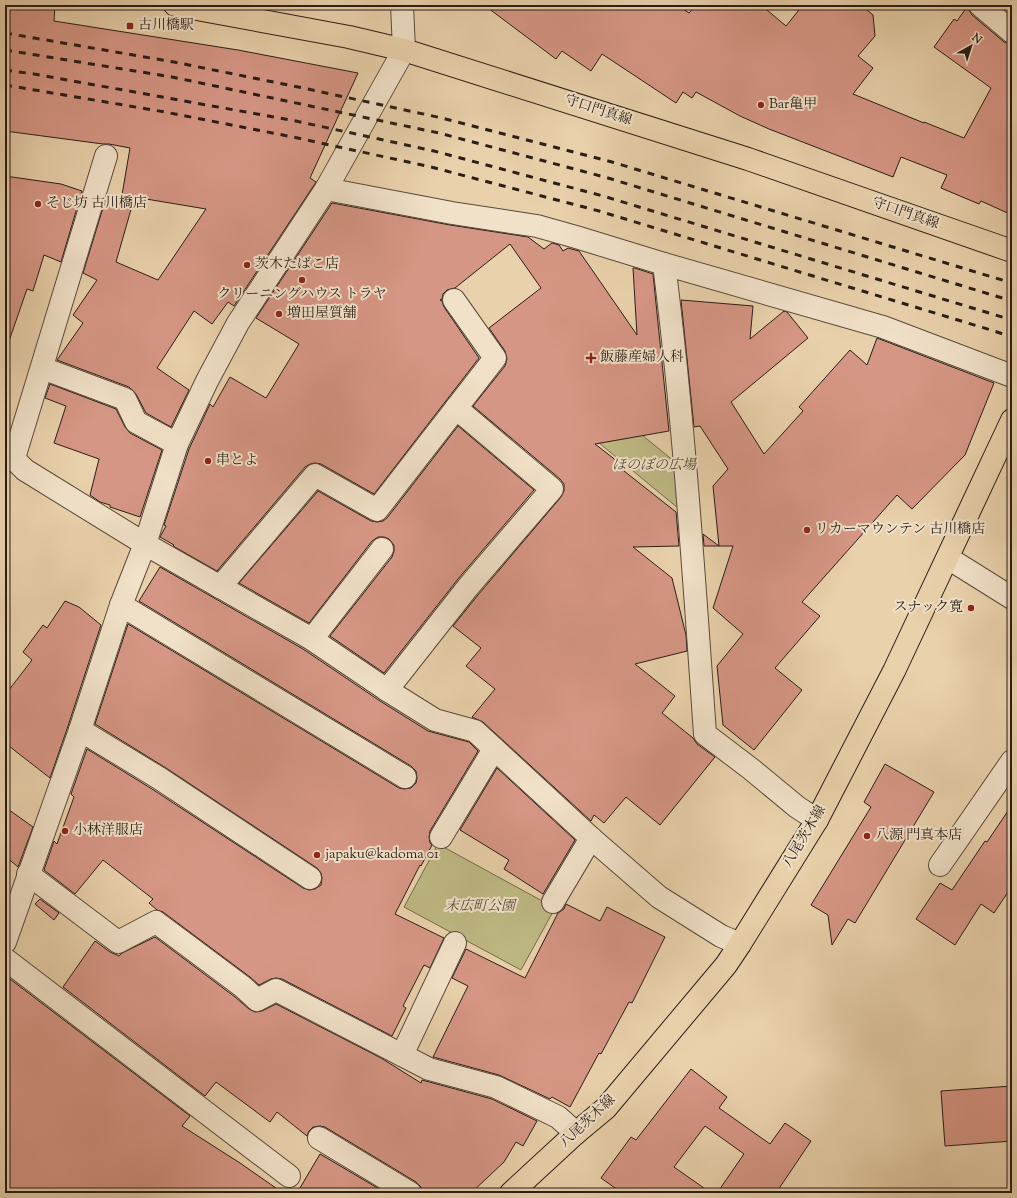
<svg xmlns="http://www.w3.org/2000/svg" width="1017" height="1198" viewBox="0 0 1017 1198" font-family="'Sorts Mill Goudy','Noto Serif JP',serif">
  <rect width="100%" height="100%" fill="#e9d1ab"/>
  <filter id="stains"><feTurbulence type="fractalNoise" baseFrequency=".005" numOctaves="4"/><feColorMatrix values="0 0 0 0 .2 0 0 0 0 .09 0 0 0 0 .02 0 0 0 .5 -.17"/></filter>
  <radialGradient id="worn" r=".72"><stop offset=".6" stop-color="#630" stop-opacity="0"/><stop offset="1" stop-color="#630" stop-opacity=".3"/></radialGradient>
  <g fill="#beb983" stroke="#746b4c">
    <path d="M614 412 675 462 678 508 593 438Z"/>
    <path d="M438 844 555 908 521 970 404 907Z"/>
  </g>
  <g fill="#d69685" stroke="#291d16">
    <path d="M5 5H55L54 21 238 50 358 73 310 178 316 182 234 306 228 302 212 324 194 311 157 368 189 390 171 427 146 413 136 394 129 387 57 360 83 323 73 315 97 280 83 273 106 198 132 206 116 262 158 280 206 209 122 195 130 148 109 144H103L5 131Z"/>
    <path d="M484 5H677L689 13 696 5H761L786 26 803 5H861L873 15 875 36 858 56 873 68 853 94 924 123V122L964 138 991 88 934 47 954 19 957 21 967 7 972 15 1004 42 1012 44V215L981 201 979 204 941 188 947 175 901 157 893 177 769 129 740 116 696 92 692 98 683 92 676 103 602 54 591 71 562 51 556 59Z"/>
    <path d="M5 176 61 184 82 191 61 262 44 255 33 291 27 289 9 341 5 340Z"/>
    <path d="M332 203 450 225 528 237 544 249 552 243 559 245 563 251 568 248 579 251 637 335 633 268H635L653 274 669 431 595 444 626 468 624 471 676 512 679 546 633 547 672 578 686 635 687 651 635 664 675 696 662 713 693 738 697 744 715 757 660 825 626 797 604 823 594 815 591 821 483 722 472 717 495 689 466 666 481 648 453 626 478 595 561 497 564 491V484L560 479 473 406 505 366 507 359 505 351 489 328 541 288 510 244 455 288 447 290 443 294 442 299 440 300 442 301 444 307 479 358 374 494 321 464 315 463 310 464 305 467 217 571 173 546 174 545 160 537 166 526 164 525 189 449 210 404 213 407 230 377 266 398 299 344 256 318Z"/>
    <path d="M681 300 753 306 750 339 784 311 787 312 808 338 731 402 764 454 803 411 799 407 850 350 867 365 877 338 994 383 965 455 912 509 897 495 802 602 820 616 775 668 802 690 754 750 723 725 717 666 743 634 713 608 733 546H719L713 486 728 469 700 426 694 427Z"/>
    <path d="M50 384 116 409 125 427 130 433 162 450 140 517 110 507V505L100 502 90 495 99 459 54 443 66 406 45 398Z"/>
    <path d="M458 426 534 490 458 579 384 673 330 636 392 557 394 551V545L389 539 384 537H378L372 541 309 623 239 583 318 491 371 521 377 522 383 521 387 518Z"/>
    <path d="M703 534 719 546H704Z"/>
    <path d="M160 567 303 649 380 701 428 731 469 742 478 751 430 831 429 837 430 843 432 845 421 866 420 865 395 914 444 938 430 968 424 965 403 1006 406 1008 392 1036 282 979 276 978 271 979 259 985 250 977 163 912 157 910 149 903 153 899 103 860 75 894 44 870 54 841 57 844 74 797 71 794 87 749 152 789 303 888 309 890 315 889 321 885 322 878 321 873 317 868 166 768 95 724 128 624 399 788 404 789 411 788 416 783 417 778 416 771 411 766 139 601Z"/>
    <path d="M65 601 79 607 101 625 68 726 50 778 5 743V695L32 660 23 652 43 625 47 628Z"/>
    <path d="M885 764 934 792 855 923 848 919 832 945 828 915 811 905 871 807 864 802Z"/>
    <path d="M497 768 575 840 543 894 504 869 509 860 460 830Z"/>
    <path d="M1012 805V886L994 913 981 904 955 945 916 919 940 883 952 890 985 841 987 842Z"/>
    <path d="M5 807 33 827 18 867 5 856Z"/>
    <path d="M40 899 59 913 54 920 35 904Z"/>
    <path d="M566 904 600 921 607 907 665 937 632 1003 629 1002 601 1054 599 1053 570 1107 552 1097 550 1099 499 1075 433 1057 468 986 452 978 466 949 525 978 558 913 564 909Z"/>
    <path d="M155 937 235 997 249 1009 255 1012 262 1011 276 1004 381 1058 421 1083 422 1080 492 1099 537 1121 523 1146 516 1142 504 1162 471 1193H422L421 1187 416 1182 325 1127 320 1126 313 1127 309 1131 307 1136 277 1112 270 1122 216 1082 205 1096 63 987 95 941 110 952 119 956 122 953Z"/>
    <path d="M10 979 190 1116 182 1126 240 1163 283 1193H5V997Z"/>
    <path d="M691 1069 727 1097 719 1108 770 1144 785 1123 811 1141 776 1193H717L744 1154 705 1126 674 1167 711 1193H622L601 1178 631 1137 636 1140Z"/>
    <path d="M1012 1086V1141L945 1146 941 1091Z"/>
    <path d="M320 1154 386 1193H297Z"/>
  </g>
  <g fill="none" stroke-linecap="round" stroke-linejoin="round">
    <g stroke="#594a3b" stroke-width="24">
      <g id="minor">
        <path d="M980 5 1012 32"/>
        <path d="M326 189 452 213 537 226 576 237 664 264C684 420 694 577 705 734L751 769 797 807 817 820"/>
        <path d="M664 264 883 327 1012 376"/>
        <path d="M42 368 125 399 136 422 177 444"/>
        <path d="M5 450 25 470 145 544 310 638 387 690 435 720 475 731 591 838 659 897 721 936 740 944"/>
        <path d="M14 458 106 156"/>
        <path d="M948 558 1012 598"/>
        <path d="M220 587 315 475 377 510 495 358 454 300"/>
        <path d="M121 605 405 777"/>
        <path d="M312 639 382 549"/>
        <path d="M387 690 468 587 552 489 456 408"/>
        <path d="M80 730 159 778 310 878"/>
        <path d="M441 837 494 749"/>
        <path d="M940 865 1012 761"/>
        <path d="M28 874 118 942 156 922 243 987 257 1000 276 990 429 1069 496 1087 558 1117 576 1133"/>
        <path d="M553 902 591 838"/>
        <path d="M5 942 80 730 121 605 145 544 177 444 207 381 238 323 326 189 404 50 402 5"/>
        <path d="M5 959 289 1176"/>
        <path d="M402 1055 455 943"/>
        <path d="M319 1138 410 1193"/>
      </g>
    </g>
    <g stroke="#291d16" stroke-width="24">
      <g id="major">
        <path d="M175 5 349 37 404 50 748 159 1012 251"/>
        <path d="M511 1193 576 1133 606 1108 726 965 740 944 817 820 894 671 1012 420"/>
      </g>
    </g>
    <use href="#minor" stroke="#f1e1c8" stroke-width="22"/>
    <use href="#major" stroke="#e9d1ab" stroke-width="22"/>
    <g stroke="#291d16" stroke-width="3" stroke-dasharray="7 7" stroke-linecap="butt">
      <path d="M5 33 174 62 303 88 442 118 612 162 1012 283"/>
      <path d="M5 50 172 77 439 133 608 178 1012 301"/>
      <path d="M5 70 34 74 296 121 434 151 603 196 1012 320"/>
      <path d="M5 85 165 112 293 137 431 167 599 211 994 331 1012 337"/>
    </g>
  </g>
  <g fill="#8f2418" stroke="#f1e1c8" stroke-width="1.5">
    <rect x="126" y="22" width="8" height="8" rx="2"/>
    <circle cx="761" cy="105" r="4"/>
    <circle cx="38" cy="204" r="4"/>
    <circle cx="247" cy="265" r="4"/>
    <circle cx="302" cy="280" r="4"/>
    <circle cx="279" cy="314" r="4"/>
    <path d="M589 352h4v4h4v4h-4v4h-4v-4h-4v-4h4z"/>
    <circle cx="208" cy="461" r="4"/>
    <circle cx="807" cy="530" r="4"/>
    <circle cx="971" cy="608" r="4"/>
    <circle cx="65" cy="831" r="4"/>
    <circle cx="867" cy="836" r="4"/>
    <circle cx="317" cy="855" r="4"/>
  </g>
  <g text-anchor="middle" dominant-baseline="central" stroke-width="4" stroke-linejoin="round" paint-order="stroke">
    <g font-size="14" fill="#291d16" stroke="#f1e1c8" text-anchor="start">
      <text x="138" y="26">古川橋駅</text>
      <text x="769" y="105">Bar亀甲</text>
      <text x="46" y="204">そじ坊 古川橋店</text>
      <text x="255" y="265">茨木たばこ店</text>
      <text x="302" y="295" text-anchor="middle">クリーニングハウス トラヤ</text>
      <text x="287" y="314">増田屋質舗</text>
      <text x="600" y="358">飯藤産婦人科</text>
      <text x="216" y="461">串とよ</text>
      <text x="815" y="530">リカーマウンテン 古川橋店</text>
      <text x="963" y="608" text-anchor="end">スナック寛</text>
      <text x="73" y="831">小林洋服店</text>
      <text x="875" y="836">八源 門真本店</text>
      <text x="325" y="855">japaku@kadoma 01</text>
    </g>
    <g font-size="14" fill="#291d16" stroke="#f1e1c8">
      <text transform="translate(598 111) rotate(18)">守口門真線</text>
      <text transform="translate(905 214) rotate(19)">守口門真線</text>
      <text transform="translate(805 837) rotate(-59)">八尾茨木線</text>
      <text transform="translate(588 1122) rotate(-43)">八尾茨木線</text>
    </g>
    <g font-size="14" font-style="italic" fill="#564c37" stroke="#f1e1c8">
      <text x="654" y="466">ほのぼの広場</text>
      <text x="480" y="907">末広町公園</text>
    </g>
  </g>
  <rect width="1017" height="1198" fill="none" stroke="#e9d1ab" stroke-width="20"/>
  <rect x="6" y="6" width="1005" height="1186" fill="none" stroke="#291d16" stroke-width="2"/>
  <rect x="10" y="10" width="997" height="1178" fill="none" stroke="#291d16"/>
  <g transform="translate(971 46) rotate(39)" stroke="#f1e1c8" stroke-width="3" paint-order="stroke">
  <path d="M0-3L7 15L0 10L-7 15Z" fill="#291d16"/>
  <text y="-6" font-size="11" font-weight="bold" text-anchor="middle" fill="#291d16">N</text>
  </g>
  <rect width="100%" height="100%" filter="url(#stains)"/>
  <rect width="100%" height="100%" fill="url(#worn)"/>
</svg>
